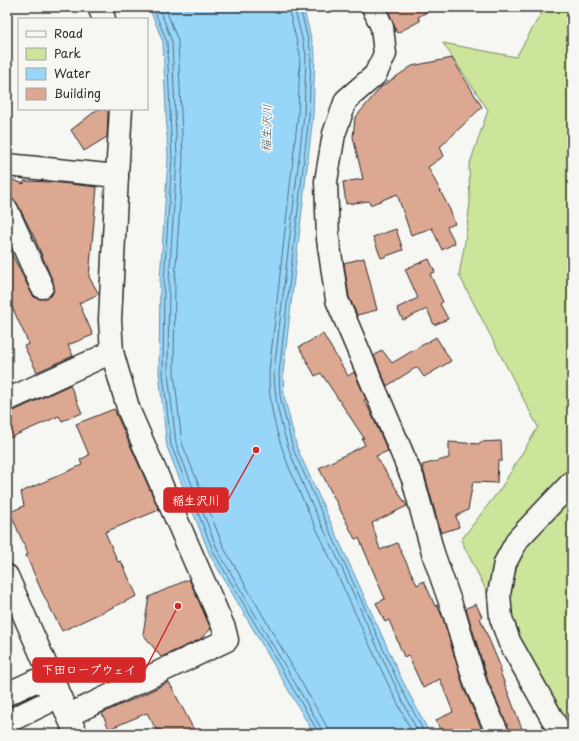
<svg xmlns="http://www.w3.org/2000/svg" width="579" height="741" viewBox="0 0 579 741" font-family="'Playpen Sans','Klee One',sans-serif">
  <rect width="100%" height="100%" fill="#f6f6f2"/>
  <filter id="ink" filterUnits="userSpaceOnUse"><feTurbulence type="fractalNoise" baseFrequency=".025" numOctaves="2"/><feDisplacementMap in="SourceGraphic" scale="8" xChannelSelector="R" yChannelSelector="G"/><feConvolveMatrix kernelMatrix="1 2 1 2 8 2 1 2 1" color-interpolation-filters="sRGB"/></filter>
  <g filter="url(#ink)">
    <path fill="#cce59b" stroke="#7c8863" d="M545 7H572V734H565L496 610 461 540 501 488 538 427 459 275 465 242 470 203 469 166 488 110 443 43 516 57Z"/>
    <path fill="#97d6f9" stroke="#6c92a7" d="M149 7H303L315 53 313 116 283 373 284 396 297 448 402 680 430 734H314L210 555 167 447 159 373 160 280 168 159 163 42Z"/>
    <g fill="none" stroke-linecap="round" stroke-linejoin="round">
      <g stroke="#566f7d" stroke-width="1">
        <path d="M153 7 167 42 172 159 164 280 163 373 171 445 214 553 317 730V734"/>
        <path d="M159 7 172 42 177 159 169 280 168 372 176 444 218 551 321 728 322 734"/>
        <path d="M165 7 178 41 183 159 175 280 174 372 182 443 224 548 326 725 328 734"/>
        <path d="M288 7 300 54 298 115 269 372C267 436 304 500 330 558 357 617 383 676 413 734"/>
        <path d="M294 7 306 54 304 115 274 372C275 437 309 497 336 555 363 615 389 675 419 734"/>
        <path d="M300 7 311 53 309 116 279 373 280 396 293 449 398 682 425 734"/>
      </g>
    </g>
    <g fill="#dda892" stroke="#2b2b2b">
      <path d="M387 7H436L418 17 420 21 397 33Z"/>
      <path d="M452 58 482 107 440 147 444 156 428 167 450 210 455 224 447 227 455 243 442 250 432 228 411 235 397 194 370 205 369 201 346 204 343 182 363 179 353 137 355 118 381 87 412 66Z"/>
      <path d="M98 109H105L108 113 107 137 84 151 71 130Z"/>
      <path d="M7 178 24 184V181L51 182 97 187 89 277 99 294 79 303 93 335 68 345 73 356 37 372 24 346 29 344 7 296V240L12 250 10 251 31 292 34 297 40 299 47 298 52 295 54 288 53 282 35 239 18 205 14 200 7 198Z"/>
      <path d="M396 229 403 250 381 258 373 237Z"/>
      <path d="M364 258 377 310 357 315 349 297 344 263Z"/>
      <path d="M429 259 435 272 430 274 443 302 440 304 448 319 434 325 427 309 403 320 397 308 418 298 405 269Z"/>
      <path d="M323 334 348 376 354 372 366 399 364 400 369 409 388 451 376 456 407 506 372 523 380 550 397 543 417 585 424 581 435 606 437 605 443 618 464 689 484 734H442L436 720 453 712 440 679 423 688 408 655 404 657 389 620 385 622 376 603 385 599 359 538 355 539 319 468 365 445 362 439 364 438 321 373 315 376 299 347Z"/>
      <path d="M436 337 451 361 424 377 417 367 387 386 374 356 382 350 392 363Z"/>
      <path d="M70 385 82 413 62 421 59 416 7 439V414Z"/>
      <path d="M114 409 159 510 105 532 118 562 121 561 137 596 62 631 42 592 26 555 28 554 10 512 24 506 21 492 82 465 80 460 89 455 76 424Z"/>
      <path d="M501 441 502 461H498L497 483 473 482 468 510 456 516 459 527 441 533 422 465 449 458V442L480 444V442Z"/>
      <path d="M189 579 211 629 199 640 161 657 143 634 149 597Z"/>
      <path d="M476 604 482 617 480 618 501 668 499 669 524 734H510L509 729 488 681 466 608Z"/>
      <path d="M169 682 196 734H162L161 731 156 729 147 713 109 729 102 713 134 699Z"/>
    </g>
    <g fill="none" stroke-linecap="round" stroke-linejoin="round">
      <g stroke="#2b2b2b" stroke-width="25">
        <g id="minor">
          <path d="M99 7 104 19"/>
          <path d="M373 7 382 27 385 54 375 75 346 100 334 134 326 181 328 239 337 300 413 479 433 553 455 616 476 685 498 734"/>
          <path d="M7 165 117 176"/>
          <path d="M7 210 42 287"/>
          <path d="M7 400 112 352"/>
          <path d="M7 694 35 681 56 687 46 703 7 722"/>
          <path d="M69 715 227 640 224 628 129 411 112 352 110 320 117 176 121 109"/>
          <path d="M561 734 509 641 501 618 499 594 505 563 518 539 572 482"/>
        </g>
      </g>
      <g stroke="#2b2b2b" stroke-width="25">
        <path id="highway" d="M7 576 76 734"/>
      </g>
      <use href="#minor" stroke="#f6f6f2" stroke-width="22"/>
      <use href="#highway" stroke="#f6f6f2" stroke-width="22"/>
    </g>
  </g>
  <g text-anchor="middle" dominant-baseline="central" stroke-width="3" stroke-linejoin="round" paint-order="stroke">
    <g font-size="12" font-style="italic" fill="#46565e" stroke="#f6f6f2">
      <text transform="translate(266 128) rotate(-88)">稲生沢川</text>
    </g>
  </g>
  <path fill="none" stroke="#d62828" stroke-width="1.5" d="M256 450L228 500M178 606L145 670"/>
  <g fill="#d62828" stroke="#f6f6f2" stroke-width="1.5">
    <circle cx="256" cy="450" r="4"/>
    <circle cx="178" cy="606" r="4"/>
  </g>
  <g fill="#d62828" stroke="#d62828" stroke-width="1.5">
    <rect x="164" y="488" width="64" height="24" rx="4"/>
    <rect x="33" y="658" width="112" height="24" rx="4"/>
  </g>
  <g font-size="12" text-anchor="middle" font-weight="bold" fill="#fff">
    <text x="196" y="505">稲生沢川</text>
    <text x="89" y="674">下田ロープウェイ</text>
  </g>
  <rect width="579" height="741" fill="none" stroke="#f6f6f2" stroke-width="24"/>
  <rect x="12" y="12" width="555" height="717" fill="none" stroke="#2b2b2b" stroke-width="1.5" filter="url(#ink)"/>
  <rect x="18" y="18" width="130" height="92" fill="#f6f6f2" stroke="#a5a5a2"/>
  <rect x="26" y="31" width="20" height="6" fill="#f6f6f2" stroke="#a5a5a2"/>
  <text x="54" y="38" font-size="12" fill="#2b2b2b">Road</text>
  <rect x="26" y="48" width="20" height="12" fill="#cce59b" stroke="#a5a5a2"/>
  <text x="54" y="58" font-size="12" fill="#2b2b2b">Park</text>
  <rect x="26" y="68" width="20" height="12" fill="#97d6f9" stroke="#a5a5a2"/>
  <text x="54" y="78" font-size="12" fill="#2b2b2b">Water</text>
  <rect x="26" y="88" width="20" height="12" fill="#dda892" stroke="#a5a5a2"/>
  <text x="54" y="98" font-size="12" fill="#2b2b2b">Building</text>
</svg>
